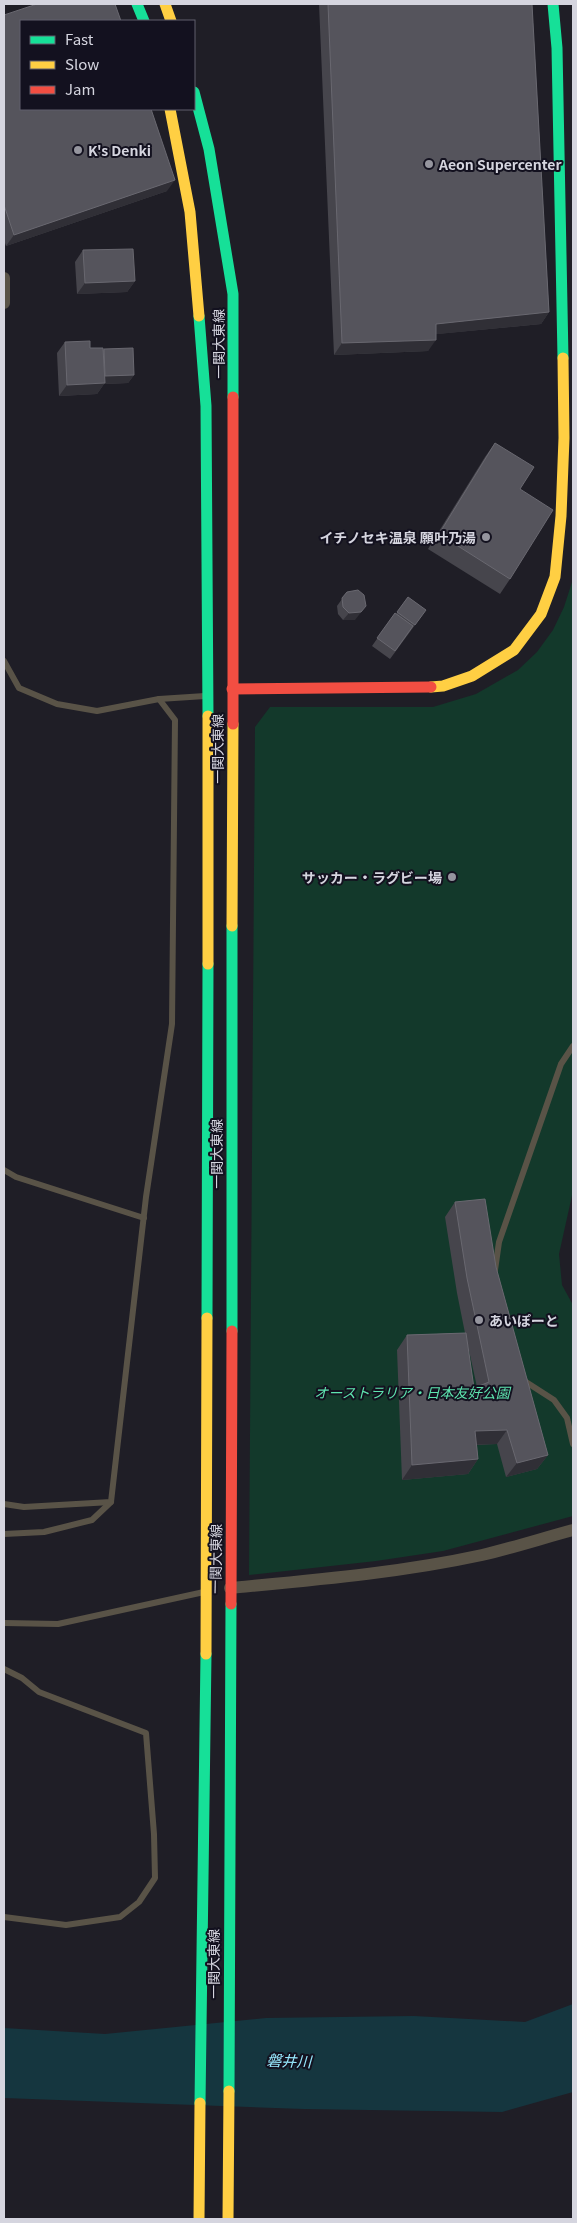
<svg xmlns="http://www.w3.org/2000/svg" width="577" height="2223" viewBox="0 0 577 2223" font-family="Georgia,'Noto Sans JP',serif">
  <rect width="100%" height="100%" fill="#1f1e26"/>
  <path fill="#13392b" d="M573 579V1191L559 1254 562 1285 573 1305V1516L443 1551 376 1561 249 1575 255 727 270 707H433L476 694 518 670 537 652 553 630 564 607Z"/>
  <path fill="#15363f" d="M573 2004V2092L502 2112 304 2109 4 2098V2028L105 2034 266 2018 414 2016 525 2022Z"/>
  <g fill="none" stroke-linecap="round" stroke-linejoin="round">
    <g stroke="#595347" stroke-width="6">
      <path d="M4 661 19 688 57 704 97 711 159 699"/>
      <path d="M4 1170 16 1177 144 1218"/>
      <path d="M495 1270 499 1242 561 1064 573 1046"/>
      <path d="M523 1378 526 1382 554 1400 567 1418 573 1444"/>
      <path d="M4 1504 24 1507 111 1502 146 1197 172 1024 175 720 159 699 205 696"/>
      <path d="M4 1534 44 1532 92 1520 111 1502"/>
      <path d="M4 1623 58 1624 204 1592"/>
      <path d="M4 1669 22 1678 39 1692 146 1733 154 1834 155 1878 139 1902 120 1917 66 1925 4 1917"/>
    </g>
    <g stroke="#595347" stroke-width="12">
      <path d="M4 278V303"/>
      <path d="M230 1588C314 1580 399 1573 482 1555 512 1548 543 1538 573 1530"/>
    </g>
    <g stroke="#16e098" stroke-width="11">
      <path d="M137 4 144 21"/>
      <path d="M553 4 557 48 563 358"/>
      <path d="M194 92 209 149 233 294V397"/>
      <path d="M199 316 206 406 208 716"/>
      <path d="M207 1318 208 964"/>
      <path d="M232 1331V926"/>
      <path d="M229 2091 231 1604"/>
      <path d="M200 2103 206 1654"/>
    </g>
    <g stroke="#ffcf43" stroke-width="11">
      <path d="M165 4 171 21"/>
      <path d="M170 109 190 212 199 316"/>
      <path d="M431 687 443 686 472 676 514 650 541 614 555 577 561 516 564 438 563 358"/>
      <path d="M232 926 233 724"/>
      <path d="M208 964V716"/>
      <path d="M206 1654 207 1318"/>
      <path d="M199 2219 200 2103"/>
      <path d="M228 2219 229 2091"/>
    </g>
    <g stroke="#f24e42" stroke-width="11">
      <path d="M232 689 431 687"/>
      <path d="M233 724V397"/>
      <path d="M231 1604 232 1331"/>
    </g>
  </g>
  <g fill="#46454c" fill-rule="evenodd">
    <path d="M319 4H532L549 312 541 324 436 334 428 351 334 355Z"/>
    <path d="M4 15 167 191 6 246 4 240Z"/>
    <path d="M83 250 135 281 127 292 77 294 75 262Z"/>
    <path d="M65 342 90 348 103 350 104 349 134 375 128 383 104 384 97 394 59 396 57 353Z"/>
    <path d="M495 443 510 579 500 594 428 549 485 457Z"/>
    <path d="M347 592 355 620H343L338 614 337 606Z"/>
    <path d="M408 597 426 610 390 659 372 646 395 613 396 614Z"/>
    <path d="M455 1202 496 1267 548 1455 537 1469 506 1477 497 1444 477 1445 478 1459 468 1474 402 1480 397 1350 407 1335 465 1333 457 1293 445 1217ZM468 1346 477 1387 474 1388Z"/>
  </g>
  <g fill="#302f36">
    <path d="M175 180 167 191 6 246 14 235Z"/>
    <path d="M135 281 127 292 77 294 85 283Z"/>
    <path d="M549 312 541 324 428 335 436 324Z"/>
    <path d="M436 340 428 351 334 355 342 343Z"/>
    <path d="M134 375 128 383 104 384 97 394 59 396 67 385 105 376Z"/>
    <path d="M366 606 355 620H343L349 613Z"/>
    <path d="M507 1430 497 1444 465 1445 475 1431Z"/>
    <path d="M548 1455 537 1469 506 1477 517 1463Z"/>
    <path d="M478 1459 468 1474 402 1480 412 1465Z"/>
  </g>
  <g fill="#55545c" stroke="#696870">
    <path d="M37 4H115L121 21H21V109H151L175 180 14 235 4 205V15Z"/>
    <path d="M328 4H532L549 312 436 324V340L342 343Z"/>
    <path d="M133 249 135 281 85 283 83 250Z"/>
    <path d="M90 341V348H103L105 383 67 385 65 342Z"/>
    <path d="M133 348 134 375 105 376 104 349Z"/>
    <path d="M495 443 534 467 520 489 553 510 510 579 439 534Z"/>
    <path d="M358 590 364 595 366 606 361 612 349 613 343 607 342 598 347 592Z"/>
    <path d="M408 597 426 610 415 625 397 612Z"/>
    <path d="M395 613 413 626 395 651 377 638Z"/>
    <path d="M485 1199 496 1267 548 1455 517 1463 507 1430 475 1431 478 1459 412 1465 407 1335 466 1333 474 1388 489 1382 467 1278 455 1202Z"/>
  </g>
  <g fill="#95959e" stroke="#13111f" stroke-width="2">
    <circle cx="78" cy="150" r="5"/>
    <circle cx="429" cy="164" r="5"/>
    <circle cx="486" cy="537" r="5"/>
    <circle cx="452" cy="877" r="5"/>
    <circle cx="479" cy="1320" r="5"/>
  </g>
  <g text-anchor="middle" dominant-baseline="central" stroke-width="4" stroke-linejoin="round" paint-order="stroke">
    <g font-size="14" font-weight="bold" fill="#d5d5df" stroke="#13111f" text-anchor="start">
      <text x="88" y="150">K's Denki</text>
      <text x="439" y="164">Aeon Supercenter</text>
      <text x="476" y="537" text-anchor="end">イチノセキ温泉 願叶乃湯</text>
      <text x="442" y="877" text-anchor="end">サッカー・ラグビー場</text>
      <text x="489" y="1320">あいぽーと</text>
    </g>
    <g font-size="14" fill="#d5d5df" stroke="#13111f">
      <text transform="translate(218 344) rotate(-90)">一関大東線</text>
      <text transform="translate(217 749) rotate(-90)">一関大東線</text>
      <text transform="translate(216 1154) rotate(-90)">一関大東線</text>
      <text transform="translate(215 1559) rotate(-89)">一関大東線</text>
      <text transform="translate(213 1964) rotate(-90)">一関大東線</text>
    </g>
    <g font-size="14" font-style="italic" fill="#5ee4af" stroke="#13111f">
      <text x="412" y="1392">オーストラリア・日本友好公園</text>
    </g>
    <g font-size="15" font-style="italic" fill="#98eaff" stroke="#13111f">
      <text transform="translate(289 2060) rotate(2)">磐井川</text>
    </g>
  </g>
  <rect width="577" height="2223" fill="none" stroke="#d5d5df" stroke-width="10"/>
  <rect x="20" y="20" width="175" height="90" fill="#13111f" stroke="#615f6c"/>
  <rect x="30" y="36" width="25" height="8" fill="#16e098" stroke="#615f6c"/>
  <text x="65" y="45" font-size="15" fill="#d5d5df">Fast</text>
  <rect x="30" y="61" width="25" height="8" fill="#ffcf43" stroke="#615f6c"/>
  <text x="65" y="70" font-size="15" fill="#d5d5df">Slow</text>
  <rect x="30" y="86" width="25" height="8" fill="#f24e42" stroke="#615f6c"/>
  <text x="65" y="95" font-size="15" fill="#d5d5df">Jam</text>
</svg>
